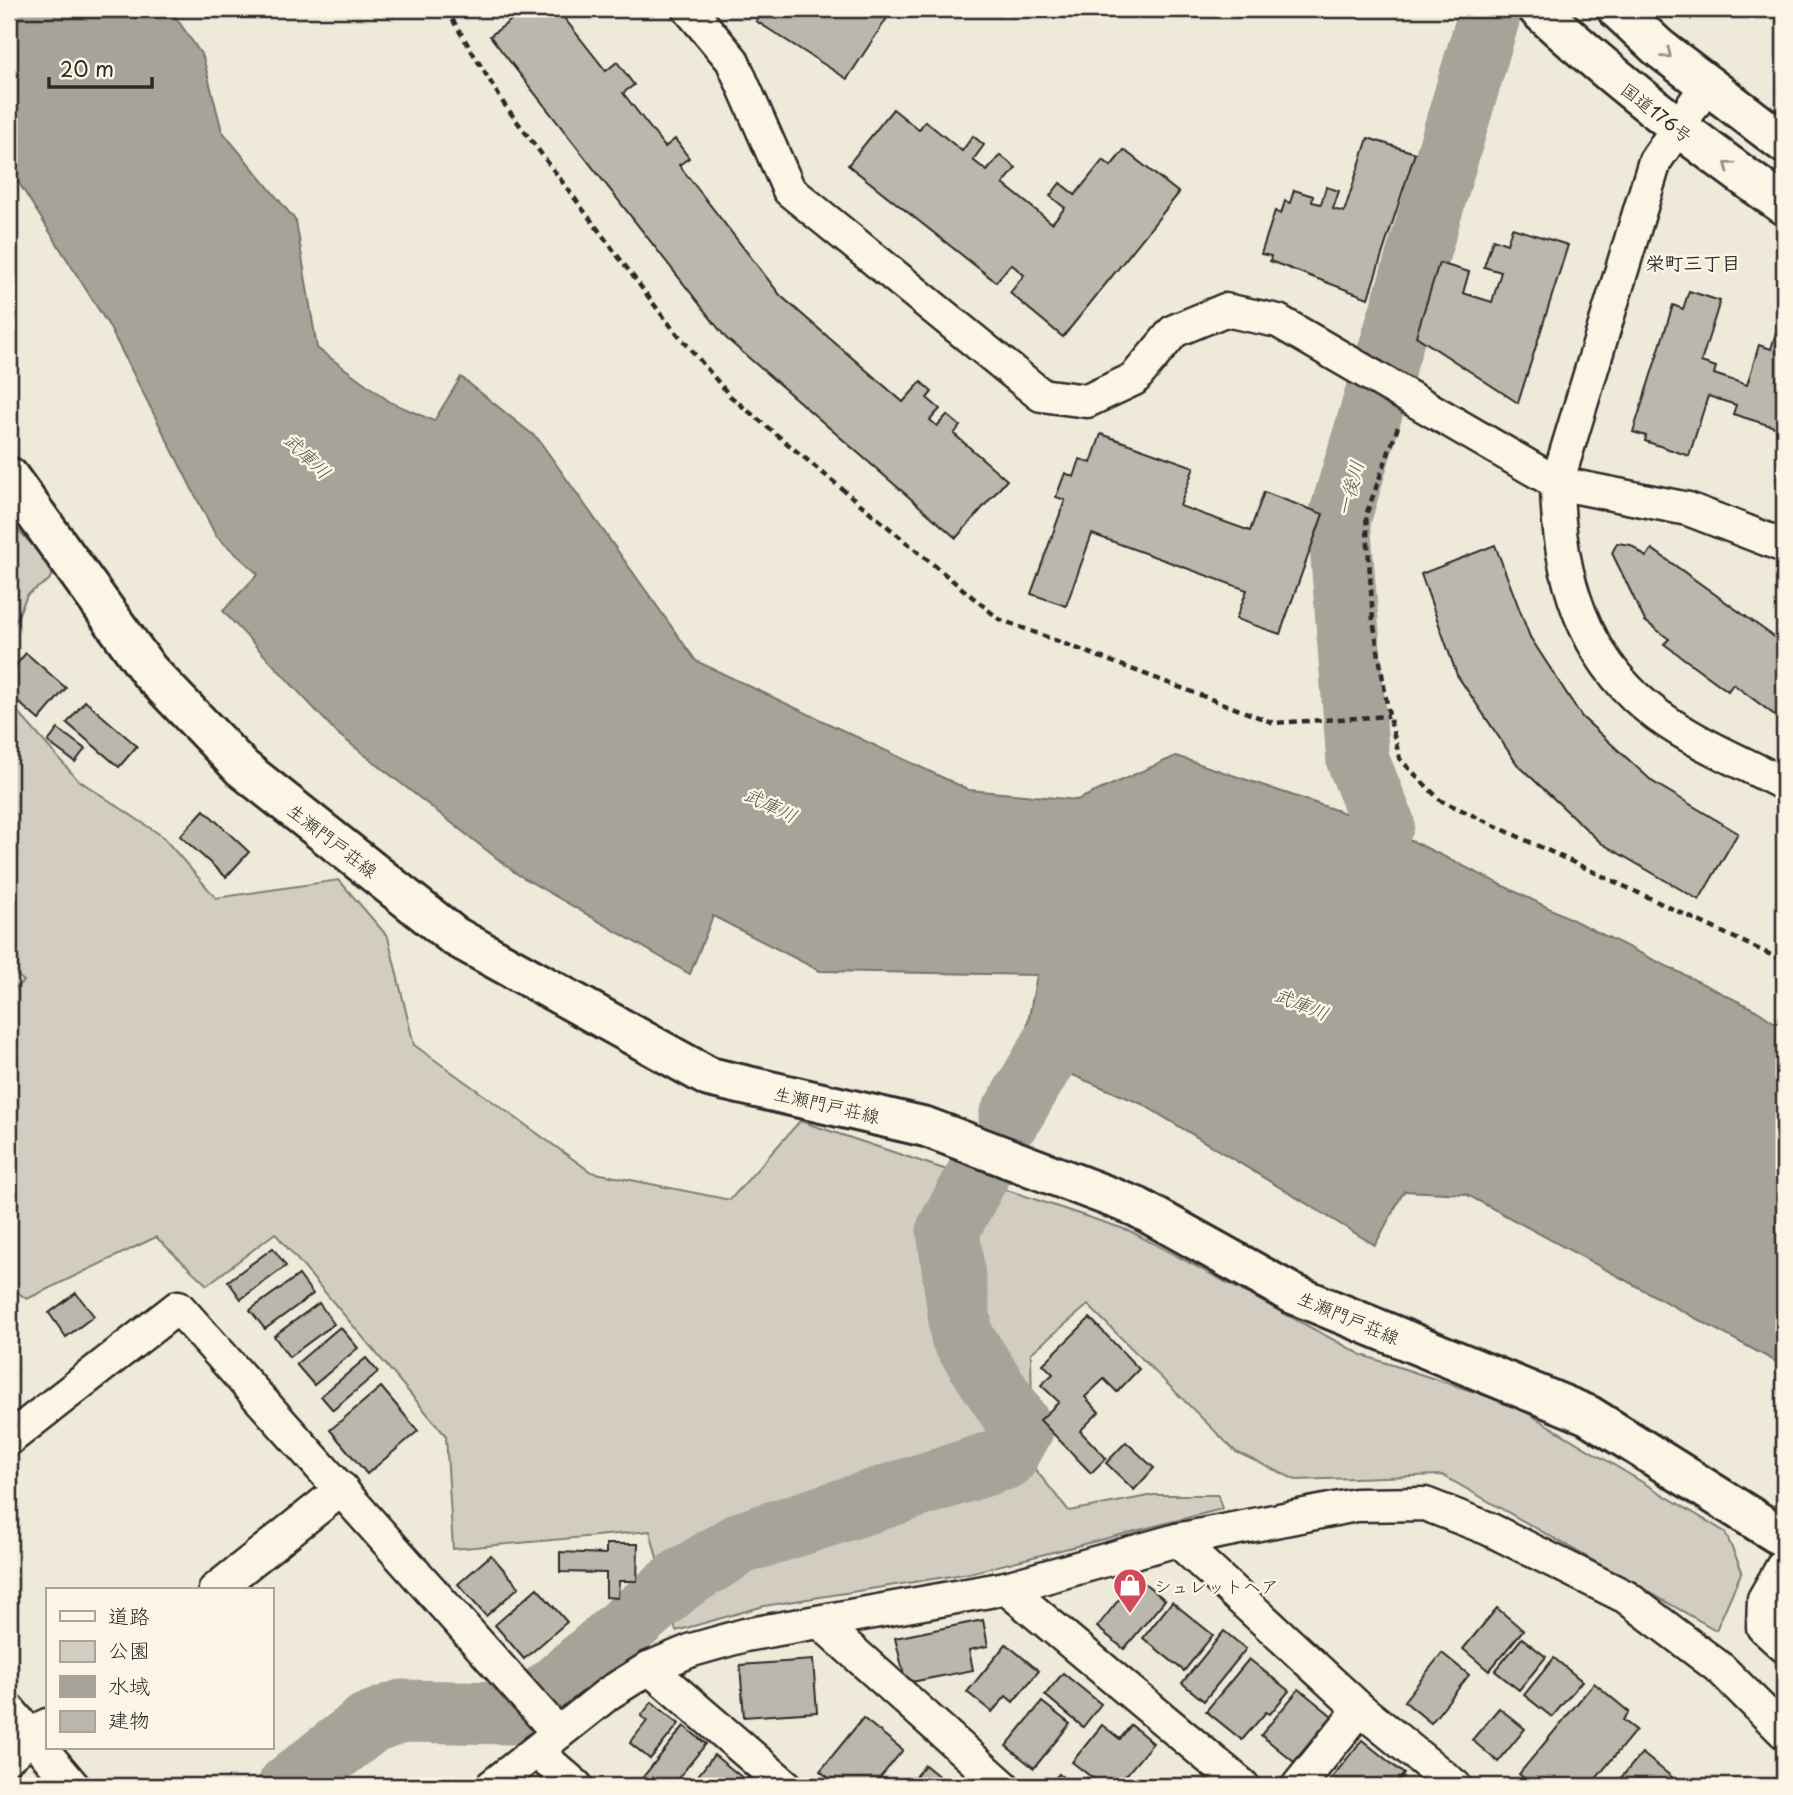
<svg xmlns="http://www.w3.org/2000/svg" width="1793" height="1795" viewBox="0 0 1793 1795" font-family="'Playpen Sans','Klee One',sans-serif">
  <rect width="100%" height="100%" fill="#efe9da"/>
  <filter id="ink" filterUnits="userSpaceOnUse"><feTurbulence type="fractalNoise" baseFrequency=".0143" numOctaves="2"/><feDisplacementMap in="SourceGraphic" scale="14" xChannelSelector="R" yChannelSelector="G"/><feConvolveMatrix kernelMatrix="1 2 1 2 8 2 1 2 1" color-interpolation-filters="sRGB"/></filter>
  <g filter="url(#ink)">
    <g fill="#d2cdc0" stroke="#7e7c76" stroke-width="2">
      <path d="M9 520 55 569 49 580 27 595 9 636Z"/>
      <path d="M9 702 77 779 162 836 216 898 339 880 388 937 414 1045 591 1172 730 1200 800 1121 1130 1231 1362 1355 1514 1405 1725 1532 1742 1571 1716 1630 1442 1475 1296 1480 1236 1452 1088 1305 1031 1353 1033 1467 1069 1511 1154 1495H1218L1222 1509 970 1573 764 1606 676 1631 650 1531 453 1549 446 1436 275 1233 207 1285 156 1237 27 1299 9 1286V992L24 981 9 969Z"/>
    </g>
    <path fill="#a6a399" stroke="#75736d" stroke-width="2" d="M9 9H170L203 57 222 131 296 221 317 348 390 402 434 421 461 377 538 439 696 661 969 790 1077 800 1176 756 1380 825 1756 1010 1784 1029V1363L1782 1365 1466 1194 1404 1191 1375 1245 1142 1104 1022 1054 1037 975 820 971 713 916 690 974 517 874 338 734 223 611 258 574 216 536 109 326 19 183 9 160Z"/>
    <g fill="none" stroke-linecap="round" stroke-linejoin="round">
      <g stroke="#a6a399" stroke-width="63">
        <path d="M1335 898 1383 823 1358 761 1339 520 1491 9"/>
        <path d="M1010 1118 1086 988"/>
        <path d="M289 1786 368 1724 402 1711 509 1713 544 1697 679 1581 741 1543 1006 1458 1022 1429 962 1337 948 1230 982 1167"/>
      </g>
    </g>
    <g fill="#bcb7ac" stroke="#2b2b2b" stroke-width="2">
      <path d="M526 9H557L606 71 617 62 634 85 623 93 665 147 675 139 689 158 679 165 781 296 903 402 921 382 932 392 927 398 940 409 930 420 937 426 947 415 960 426 954 434 1007 480 956 538 726 338 490 36Z"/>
      <path d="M764 9H893L847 79 756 21Z"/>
      <path d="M1679 9H1694L1691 19Z"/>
      <path d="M893 109 919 130 925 121 962 151 973 136 984 145 973 160 987 171 1000 155 1016 168 1003 184 1052 223 1065 208 1050 196 1060 183 1075 195 1103 160 1111 166 1124 150 1179 193 1063 337 1010 293 1024 275 1011 264 996 282 848 165Z"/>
      <path d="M1368 138 1415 153 1368 298 1270 261 1271 256 1261 254 1275 211 1281 214 1285 201 1290 203 1294 190 1313 196 1312 202 1321 204 1326 187 1339 191 1333 209 1344 212Z"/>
      <path d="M1512 228 1568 245 1518 403 1416 336 1439 263 1469 272 1463 293 1492 302 1501 272 1484 267 1493 239 1507 244Z"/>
      <path d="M1689 291 1720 301 1701 362 1716 367 1714 374 1747 385 1759 345 1771 349 1779 323 1784 325V430L1733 414 1736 405 1708 396 1689 456 1645 441 1646 436 1633 432 1673 305 1683 309Z"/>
      <path d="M1101 434 1194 467 1180 506 1250 531 1264 492 1323 514 1280 634 1236 619 1247 590 1092 534 1066 606 1031 594 1065 500 1056 497 1065 473 1074 477 1080 459 1091 463Z"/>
      <path d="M1617 543 1631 545 1646 557 1652 549 1784 644V722L1733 684 1728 691 1664 644 1669 639 1645 621 1612 553Z"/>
      <path d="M1495 545 1530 637 1582 717 1653 782 1738 833 1699 900 1601 843 1517 764 1457 675 1421 574Z"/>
      <path d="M26 653 66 688 39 720 9 694V673Z"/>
      <path d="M85 701 137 746 119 767 67 723Z"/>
      <path d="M58 729 85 749 75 762 48 742Z"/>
      <path d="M204 810 249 852 226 877 180 836Z"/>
      <path d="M273 1248 286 1266 241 1299 228 1281Z"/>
      <path d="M299 1275 313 1294 265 1329 250 1310Z"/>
      <path d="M76 1293 94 1316 66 1337 49 1313Z"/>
      <path d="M319 1303 334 1324 289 1357 274 1336Z"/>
      <path d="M1090 1318 1139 1369 1117 1392 1104 1379 1085 1397 1099 1412 1080 1431 1106 1458 1091 1473 1040 1420 1059 1402 1041 1385 1053 1374 1043 1364Z"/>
      <path d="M340 1327 358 1348 314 1385 296 1364Z"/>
      <path d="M366 1358 378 1372 333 1410 321 1396Z"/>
      <path d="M381 1387 418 1431 367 1474 330 1430Z"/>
      <path d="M1126 1442 1154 1468 1134 1490 1106 1463Z"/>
      <path d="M606 1544H638L637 1581H619L618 1598 606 1597V1573L560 1572V1552L606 1554Z"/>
      <path d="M491 1555 519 1587 486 1616 458 1584Z"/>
      <path d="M1137 1577 1165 1600 1124 1649 1097 1627Z"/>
      <path d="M537 1588 567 1622 524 1659 495 1625Z"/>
      <path d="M1172 1602 1213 1635 1184 1671 1143 1638Z"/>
      <path d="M1497 1608 1523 1630 1489 1671 1463 1649Z"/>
      <path d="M983 1620 988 1646 969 1650 973 1670 906 1683 895 1638Z"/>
      <path d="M1224 1631 1246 1649 1204 1701 1182 1683Z"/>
      <path d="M1522 1638 1546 1657 1519 1690 1495 1671Z"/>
      <path d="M1006 1644 1039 1671 1013 1702 1006 1696 992 1712 967 1692Z"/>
      <path d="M1442 1653 1469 1675 1431 1723 1404 1701Z"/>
      <path d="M1554 1658 1582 1681 1552 1717 1524 1695Z"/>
      <path d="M1249 1659 1289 1691 1270 1714 1266 1712 1242 1740 1206 1711Z"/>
      <path d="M813 1660 817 1712 744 1717 740 1665Z"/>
      <path d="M1063 1673 1101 1704 1083 1727 1045 1695Z"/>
      <path d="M1594 1683 1629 1712 1623 1720 1636 1730 1590 1786H1534L1519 1774Z"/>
      <path d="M1299 1689 1332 1716 1294 1762 1261 1735Z"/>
      <path d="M652 1702 679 1724 650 1759 630 1743 647 1721 641 1716Z"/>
      <path d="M1042 1702 1070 1724 1034 1768 1006 1746Z"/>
      <path d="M1499 1708 1525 1729 1498 1762 1472 1740Z"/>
      <path d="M863 1718 903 1750 873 1786H839L820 1771Z"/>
      <path d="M1102 1725 1120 1739 1131 1725 1153 1743 1117 1786H1103L1072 1762Z"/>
      <path d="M684 1726 706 1744 672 1786H644L639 1782Z"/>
      <path d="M1362 1740 1404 1774 1394 1786H1329L1327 1784Z"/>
      <path d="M1642 1753 1683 1786H1614Z"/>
      <path d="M714 1755 748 1782 744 1786H690Z"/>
      <path d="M925 1765 947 1783 945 1786H907Z"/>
      <path d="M1059 1774 1071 1784 1069 1786H1048Z"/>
      <path d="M1087 1778 1097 1786H1080Z"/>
    </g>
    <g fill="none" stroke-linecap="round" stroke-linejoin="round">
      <g stroke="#2b2b2b" stroke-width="37">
        <g id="street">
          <path d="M689 9 732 60 789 190 1041 395 1087 401 1134 379 1174 331 1225 310 1278 321 1557 483 1688 509 1784 546"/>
          <path d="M1707 85 1655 161 1557 483C1558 572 1581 659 1657 715 1695 743 1742 762 1784 784"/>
          <path d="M9 1439 178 1307 558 1733"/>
          <path d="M1177 1540 1360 1709 1455 1786"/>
          <path d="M1784 1564 1764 1599 1763 1627 1784 1646"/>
          <path d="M1006 1588 1243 1786"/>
          <path d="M215 1590 342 1489"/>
          <path d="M821 1623 1003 1786"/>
          <path d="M649 1668 786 1786"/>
          <path d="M9 1710 73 1786"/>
          <path d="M537 1752 576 1786"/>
          <path d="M9 1756 47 1725"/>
          <path d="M492 1786 609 1693 649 1668 692 1650 745 1635 1006 1588 1177 1540 1356 1505 1425 1504 1487 1528 1626 1597 1721 1669 1784 1732"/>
          <path d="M1298 1786 1360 1709"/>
        </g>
      </g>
      <g stroke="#2b2b2b" stroke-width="44">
        <path id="secondary" d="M9 477 149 671 242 768 454 936 709 1077 926 1127 1137 1207 1293 1294 1588 1415 1784 1538"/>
      </g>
      <g stroke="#2b2b2b" stroke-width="44">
        <g id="highway">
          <path d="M1538 9C1615 81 1698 144 1784 205"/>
          <path d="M1617 9 1659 48 1784 143"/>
        </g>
      </g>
      <g stroke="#2b2b2b" stroke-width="4.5" stroke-dasharray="7 5" stroke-linecap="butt">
        <path d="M446 9 504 104 665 319 730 396 999 619 1274 723 1389 716"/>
        <path d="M1398 427 1366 515 1373 620 1389 716 1400 759 1440 800 1784 961"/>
      </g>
      <use href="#street" stroke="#fcf5e5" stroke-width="32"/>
      <use href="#secondary" stroke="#fcf5e5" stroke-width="38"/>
      <use href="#highway" stroke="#fcf5e5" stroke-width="38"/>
    </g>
    <defs><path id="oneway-chevron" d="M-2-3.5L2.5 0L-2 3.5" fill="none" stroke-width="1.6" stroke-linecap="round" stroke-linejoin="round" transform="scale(1.75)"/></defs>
    <g stroke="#949088">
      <use href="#oneway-chevron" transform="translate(1667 54) rotate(39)"/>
      <use href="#oneway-chevron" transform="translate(1729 166) rotate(-144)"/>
    </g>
  </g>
  <defs>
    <g id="shop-pin" transform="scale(1.75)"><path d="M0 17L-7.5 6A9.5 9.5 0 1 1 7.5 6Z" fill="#d1495b" stroke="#fcf5e5"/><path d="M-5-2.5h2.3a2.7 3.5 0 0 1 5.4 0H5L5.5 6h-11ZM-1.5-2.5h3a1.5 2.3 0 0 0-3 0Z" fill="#fff"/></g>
  </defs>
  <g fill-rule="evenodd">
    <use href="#shop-pin" x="1130" y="1585"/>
  </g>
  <g text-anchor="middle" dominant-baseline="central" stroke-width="5" stroke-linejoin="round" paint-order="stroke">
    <g font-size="18" fill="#2b2b2b" stroke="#fcf5e5">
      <text transform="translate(1657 112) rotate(38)">国道176号</text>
      <text transform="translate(333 840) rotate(38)">生瀬門戸荘線</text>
      <text transform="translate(827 1104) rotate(13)">生瀬門戸荘線</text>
      <text transform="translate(1349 1317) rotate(23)">生瀬門戸荘線</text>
    </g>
    <g font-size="18" fill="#2b2b2b" stroke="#fcf5e5" text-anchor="start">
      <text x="1154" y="1585">シュレットヘア</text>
    </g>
    <g font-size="19" font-weight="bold" fill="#2b2b2b" stroke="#fcf5e5">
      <text x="1693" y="262">栄町三丁目</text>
    </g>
    <g font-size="19" font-style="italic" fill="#565552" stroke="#fcf5e5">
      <text transform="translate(308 455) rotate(44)">武庫川</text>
      <text transform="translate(1349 488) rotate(-75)">一後川</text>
      <text transform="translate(771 804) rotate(26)">武庫川</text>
      <text transform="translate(1302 1003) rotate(22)">武庫川</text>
    </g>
  </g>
  <rect width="1793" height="1795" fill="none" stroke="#fcf5e5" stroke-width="35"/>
  <rect x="18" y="18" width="1758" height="1760" fill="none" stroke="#2b2b2b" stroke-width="2.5" filter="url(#ink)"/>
  <rect x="46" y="1588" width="228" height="161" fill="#fcf5e5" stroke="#a8a49b" stroke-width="2"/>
  <rect x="60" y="1611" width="35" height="10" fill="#fcf5e5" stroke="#a8a49b" stroke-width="2"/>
  <text x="108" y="1624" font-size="21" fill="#2b2b2b">道路</text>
  <rect x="60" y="1641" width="35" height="21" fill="#d2cdc0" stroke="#a8a49b" stroke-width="2"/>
  <text x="108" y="1658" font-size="21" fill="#2b2b2b">公園</text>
  <rect x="60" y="1676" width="35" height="21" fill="#a6a399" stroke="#a8a49b" stroke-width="2"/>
  <text x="108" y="1694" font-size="21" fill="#2b2b2b">水域</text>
  <rect x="60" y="1711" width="35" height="21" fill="#bcb7ac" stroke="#a8a49b" stroke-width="2"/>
  <text x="108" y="1728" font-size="21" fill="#2b2b2b">建物</text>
  <path d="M49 77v10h103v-10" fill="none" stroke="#2b2b2b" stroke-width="3.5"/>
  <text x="60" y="77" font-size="21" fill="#2b2b2b" stroke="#fcf5e5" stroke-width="5" paint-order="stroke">20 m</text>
</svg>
